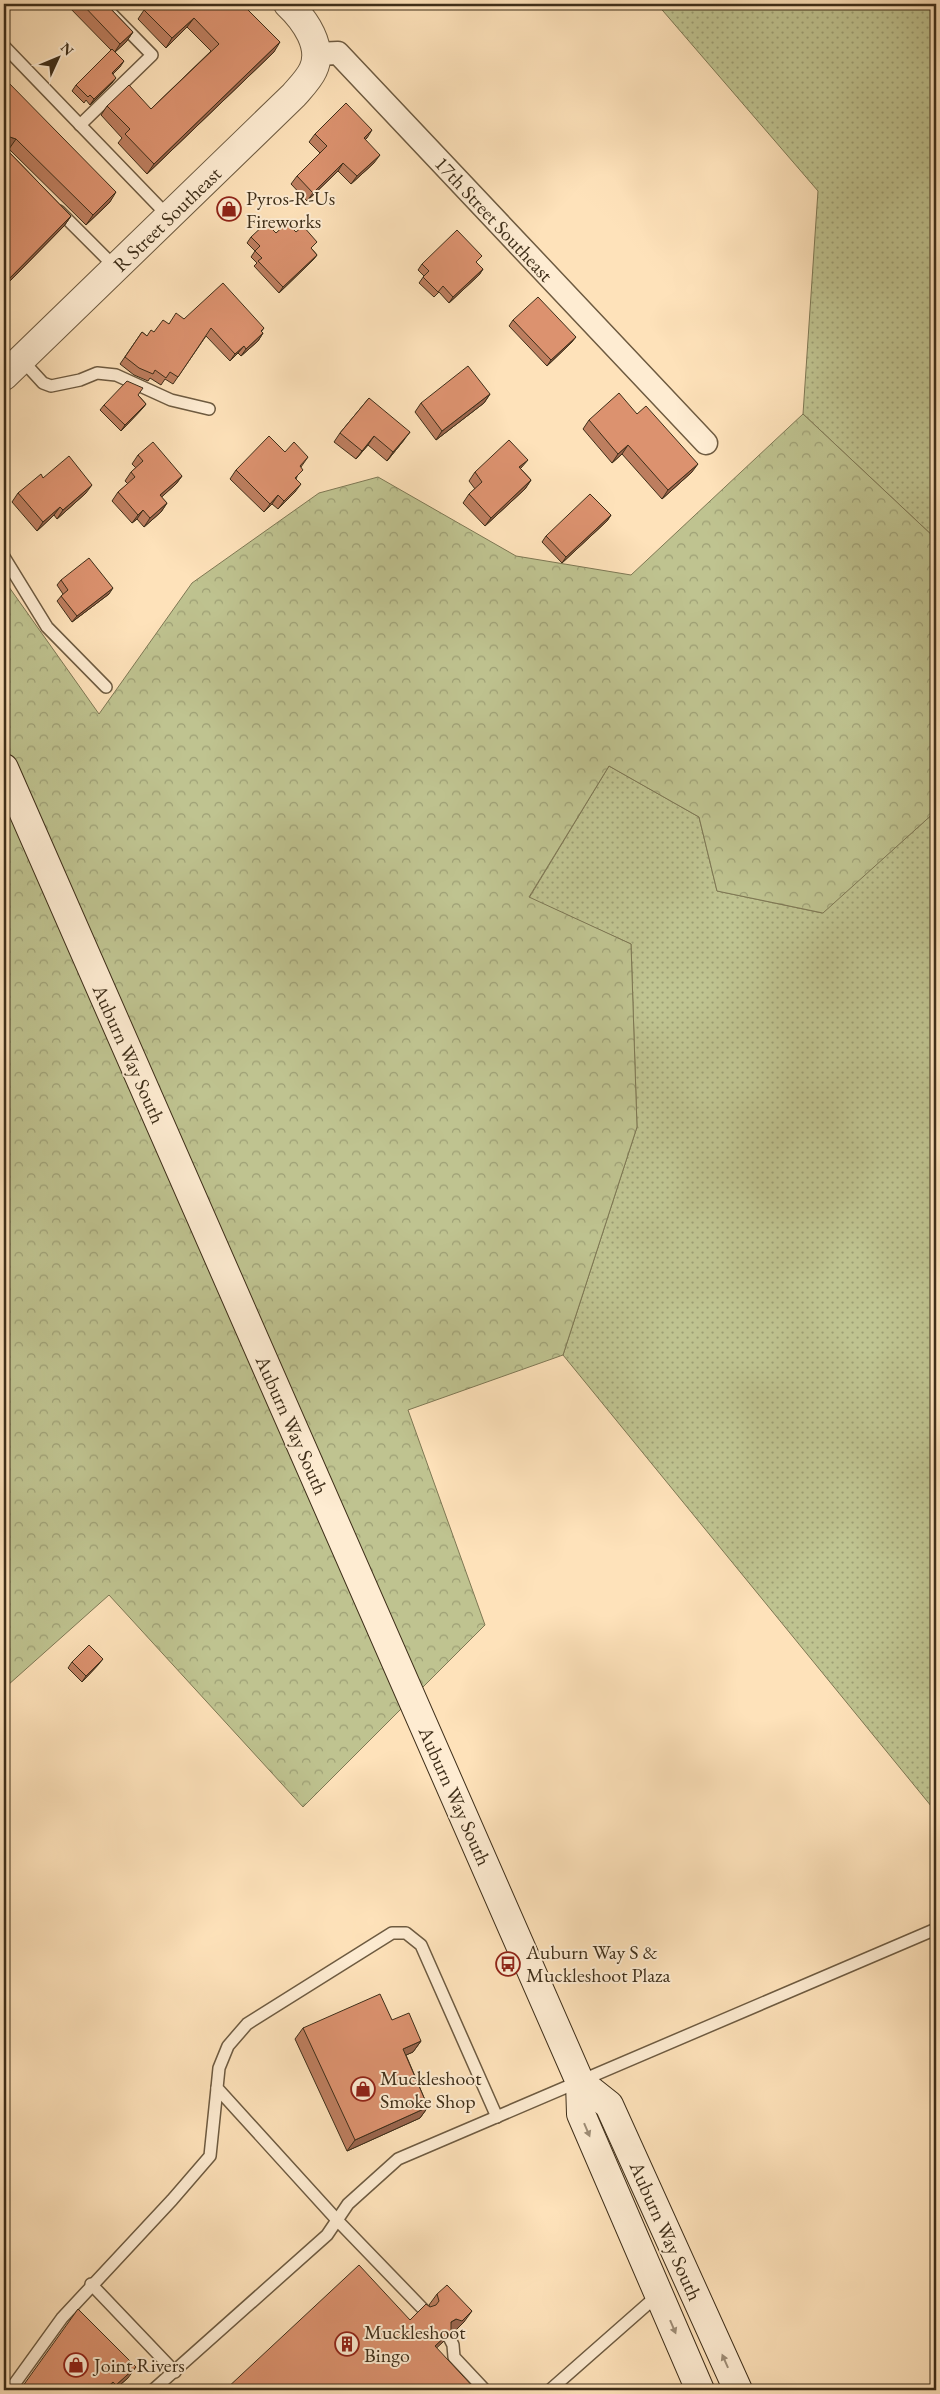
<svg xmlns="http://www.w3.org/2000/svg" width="940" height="2394" viewBox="0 0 940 2394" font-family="'EB Garamond',serif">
  <defs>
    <pattern id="grass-dots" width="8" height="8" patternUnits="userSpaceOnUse" patternTransform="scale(1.25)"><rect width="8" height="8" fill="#bfc390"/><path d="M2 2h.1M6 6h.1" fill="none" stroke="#9d9f75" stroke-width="1.8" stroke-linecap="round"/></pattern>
    <pattern id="forest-crowns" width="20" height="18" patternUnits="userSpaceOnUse" patternTransform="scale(1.25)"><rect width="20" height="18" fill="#bfc390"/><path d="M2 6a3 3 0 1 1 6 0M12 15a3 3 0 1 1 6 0" fill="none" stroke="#9d9f75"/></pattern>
  </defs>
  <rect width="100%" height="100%" fill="#fee2ba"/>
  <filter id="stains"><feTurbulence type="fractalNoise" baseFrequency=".004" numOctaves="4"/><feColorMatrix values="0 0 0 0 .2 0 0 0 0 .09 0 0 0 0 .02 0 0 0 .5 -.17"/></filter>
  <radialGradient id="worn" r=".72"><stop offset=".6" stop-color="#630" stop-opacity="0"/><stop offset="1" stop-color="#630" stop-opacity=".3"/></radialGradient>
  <g fill="url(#grass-dots)" stroke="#7e7854">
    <path d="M657 4H936V539L803 414 818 191Z"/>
    <path d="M609 766 699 817 717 891 822 913 936 811V1812L563 1355 637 1127 631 944 529 898Z"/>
  </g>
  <path fill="url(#forest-crowns)" stroke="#7e7854" d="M803 414 936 539V811L823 913 717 891 699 817 609 766 529 897 631 944 637 1127 563 1355 408 1410 485 1625 303 1807 109 1595 8 1685 4 1681V580L99 714 192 583 319 493 378 477 516 556 631 575Z"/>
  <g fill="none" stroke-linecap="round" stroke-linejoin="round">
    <g stroke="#6e5b41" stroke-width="14">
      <g id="service">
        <path d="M4 46 169 217"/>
        <path d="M80 125 152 55 102 4"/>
        <path d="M59 211 116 268"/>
        <path d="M21 359 43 383 51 386 80 380 97 373 116 375 171 400 209 409"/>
        <path d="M4 557 47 627 106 687"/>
        <path d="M91 2284 175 2372"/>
        <path d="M424 2310 337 2220 217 2088 219 2068 228 2046 247 2024 392 1933H406L421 1945 497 2117"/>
        <path d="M449 2337 453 2345 454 2357 485 2390"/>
        <path d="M10 2390 62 2318 172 2200 210 2156 217 2088"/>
        <path d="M153 2390 327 2235 348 2204 398 2159 936 1929"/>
        <path d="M550 2390 659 2294"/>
      </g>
    </g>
    <g stroke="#6e5b41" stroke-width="25">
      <path id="minor" d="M316 54 338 53 706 443"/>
    </g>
    <g stroke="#6e5b41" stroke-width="30">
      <path id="tertiary" d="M4 376 294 95C300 88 309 79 313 70 324 47 305 20 288 4"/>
    </g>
    <g stroke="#3e2e19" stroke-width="30">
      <g id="secondary">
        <path d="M4 768 580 2082 581 2114 700 2390"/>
        <path d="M580 2082 609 2105 738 2390"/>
      </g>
    </g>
    <use href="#service" stroke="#feecd2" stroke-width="11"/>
    <use href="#minor" stroke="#feecd2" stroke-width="22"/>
    <use href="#tertiary" stroke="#feecd2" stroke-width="28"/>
    <use href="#secondary" stroke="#feecd2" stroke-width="28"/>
  </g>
  <g fill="#bd7e5f" stroke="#3e2e19">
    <path d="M66 4H106L133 32 126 42 115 52 120 67 113 74 112 83 90 105 86 100 84 103 72 91 76 85 111 50Z"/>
    <path d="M242 4 274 52 147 174 118 143 122 138 101 115 107 106 151 109 211 51 187 27 166 48 138 19 144 10Z"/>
    <path d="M4 78 110 202 86 225 9 149 4 147 6 149 71 216 64 226 4 287Z"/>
    <path d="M315 134 367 138 365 139 374 163 351 184 338 171 307 201 291 184 297 176 320 153 309 142Z"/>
    <path d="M276 233 312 249 317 255 313 260 279 293 254 266 257 263 251 257 255 251 247 243 251 237Z"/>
    <path d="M477 263 483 269 479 275 449 303 439 292 434 297 419 283 424 276 418 270 422 264Z"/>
    <path d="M184 319 264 328 261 332 263 333 258 341 241 356 238 353 230 361 206 336 173 384 165 379 161 385 150 378 148 381 134 375 120 364 142 332 147 336 169 324Z"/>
    <path d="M513 320 572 342 547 366 509 326Z"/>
    <path d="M490 394 484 403 436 440 415 412 421 403Z"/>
    <path d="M138 395 146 404 142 409 121 431 100 410 104 405Z"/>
    <path d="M369 398 404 440 387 461 368 445 356 459 334 442 340 433Z"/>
    <path d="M637 414 692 472 662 499 622 454 612 463 583 429 589 420Z"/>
    <path d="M285 452 308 457 301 467 296 479 295 492 278 509 272 504 264 512 230 479 236 470Z"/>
    <path d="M138 455 182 476 176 484 161 497 167 503 161 512 144 527 137 519 132 523 112 501 118 492 128 484 125 481 131 472 136 468 132 464Z"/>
    <path d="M521 469 531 480 525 489 485 526 463 503 469 494 475 489 469 481 475 472Z"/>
    <path d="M43 478 86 493 57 519 54 515 37 531 12 502 18 493Z"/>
    <path d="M611 515 607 521 562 563 542 542 546 536Z"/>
    <path d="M61 580 109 594 72 622 57 601 63 594 57 585Z"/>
    <path d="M72 1662 99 1664 82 1682 68 1668Z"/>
    <path d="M392 2020 421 2041 413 2052 406 2055 428 2107 420 2118 347 2151 295 2039 303 2028Z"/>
    <path d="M437 2294 464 2322 454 2332 451 2330 443 2342 429 2305Z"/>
    <path d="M128 2378 114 2390H20Z"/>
  </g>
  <g fill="#9a664e" stroke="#3e2e19">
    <path d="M194 18 187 27 166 48 172 38Z"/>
    <path d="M133 32 126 42 114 53 120 44Z"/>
    <path d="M280 42 274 52 147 174 154 164Z"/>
    <path d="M124 61 120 67 108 79 112 73Z"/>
    <path d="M116 78 112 83 90 105 94 99Z"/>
    <path d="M372 130 367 138 358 146 364 138Z"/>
    <path d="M10 137 16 139 9 149 4 147V141L5 139Z"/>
    <path d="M380 155 374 163 351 184 357 176Z"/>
    <path d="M343 163 338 171 307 201 313 193Z"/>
    <path d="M116 192 110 202 86 225 93 215Z"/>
    <path d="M71 216 64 226 4 287V284Z"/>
    <path d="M317 255 313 260 279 293 283 287Z"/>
    <path d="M483 269 479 275 449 303 453 297Z"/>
    <path d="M263 333 258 341 241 356 246 349Z"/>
    <path d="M576 337 572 342 547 366 551 360Z"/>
    <path d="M244 346 238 353 230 361 235 354Z"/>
    <path d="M490 394 484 403 436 440 442 431Z"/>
    <path d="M146 404 142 409 121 431 125 425Z"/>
    <path d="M410 432 404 440 387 461 393 452Z"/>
    <path d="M374 436 368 445 356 459 362 451Z"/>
    <path d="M628 445 622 454 612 463 618 454Z"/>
    <path d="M528 460 521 468 513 476 519 467Z"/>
    <path d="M698 464 692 472 662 499 668 490Z"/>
    <path d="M182 476 176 484 154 504 160 495Z"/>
    <path d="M531 480 525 489 485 526 491 518Z"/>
    <path d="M301 484 295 492 278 509 284 501Z"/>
    <path d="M92 485 86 493 57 519 63 510Z"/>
    <path d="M278 495 272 504 264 512 270 504Z"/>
    <path d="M167 503 161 512 144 527 150 518Z"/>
    <path d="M60 507 54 515 37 531 43 522Z"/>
    <path d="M143 510 137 519 132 523 138 515Z"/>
    <path d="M611 515 607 521 562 563 566 557Z"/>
    <path d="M113 588 109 594 72 622 77 616Z"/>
    <path d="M103 1659 99 1664 82 1682 86 1676Z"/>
    <path d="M421 2041 413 2052 395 2060 403 2049Z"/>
    <path d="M428 2107 420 2118 347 2151 355 2140Z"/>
    <path d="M472 2311 464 2322 454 2332 449 2330 451 2322Z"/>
    <path d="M451 2331 443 2342 427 2357 435 2346Z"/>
    <path d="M136 2367 128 2378 114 2390H112L116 2385Z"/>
    <path d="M113 2382 107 2390H104Z"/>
  </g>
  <g fill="#dc926f" stroke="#3e2e19">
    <path d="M82 4H106L133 32 120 44Z"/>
    <path d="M151 4H242L280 42 154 164 125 134 130 129 107 106 129 85 151 109 219 44 194 18 172 38 144 10Z"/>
    <path d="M112 49 124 61 112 73 116 78 94 99 90 95 88 97 76 85Z"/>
    <path d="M4 78 116 192 93 215 16 139 10 137 5 139 4 145Z"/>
    <path d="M346 103 372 130 364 138 380 155 357 176 343 163 313 193 297 176 327 146 315 134Z"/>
    <path d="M4 146 6 149 71 216 4 284Z"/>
    <path d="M266 223 276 233 287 223 296 232 303 226 317 242 311 248 317 255 283 287 258 261 262 258 255 251 260 246 251 237Z"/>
    <path d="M457 230 482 256 476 262 483 269 453 297 443 286 438 292 423 277 429 271 422 264Z"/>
    <path d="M223 283 264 328 261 331 263 333 246 349 244 346 235 354 211 328 178 377 170 372 166 378 155 370 153 374 139 368 125 357 142 332 147 336 151 330 154 332 163 320 169 324 176 313 184 319Z"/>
    <path d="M538 297 576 337 551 360 513 320Z"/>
    <path d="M468 366 490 394 442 431 421 403Z"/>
    <path d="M127 381 143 388 138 395 146 404 125 425 104 405Z"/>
    <path d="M619 393 637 414 646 406 698 464 668 490 628 445 618 454 589 420Z"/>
    <path d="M369 398 410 432 393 452 374 436 362 451 340 433Z"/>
    <path d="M269 436 285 452 294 442 308 457 300 466 303 470 295 478 301 484 284 501 278 495 270 504 236 470Z"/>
    <path d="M509 440 528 460 519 467 531 480 491 518 469 494 482 482 475 472Z"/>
    <path d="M153 442 182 476 160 495 167 503 150 518 143 510 138 515 118 492 135 477 131 472 143 461 138 455Z"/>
    <path d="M69 456 92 485 63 510 60 507 43 522 18 493 41 474 43 478Z"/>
    <path d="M590 494 611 515 566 557 546 536Z"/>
    <path d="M89 558 113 588 77 616 61 596 68 590 61 580Z"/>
    <path d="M89 1645 103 1659 86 1676 72 1662Z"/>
    <path d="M380 1994 392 2020 409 2013 421 2041 403 2049 428 2107 355 2140 303 2028Z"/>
    <path d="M359 2265 410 2320 426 2304 430 2307 436 2305 439 2301 437 2294 447 2285 472 2311 462 2321 456 2319 451 2322V2331L435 2346 476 2390H225Z"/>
    <path d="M78 2309 136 2367 116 2385 113 2382 104 2390H20Z"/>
  </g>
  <defs><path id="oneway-solid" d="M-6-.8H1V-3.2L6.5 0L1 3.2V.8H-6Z" transform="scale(1.25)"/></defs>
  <g fill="#9e8d76">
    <use href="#oneway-solid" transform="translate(587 2130) rotate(67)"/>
    <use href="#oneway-solid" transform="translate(673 2327) rotate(67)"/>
    <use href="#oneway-solid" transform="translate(725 2361) rotate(-114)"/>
  </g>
  <defs>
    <g id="shop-ring" transform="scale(1.25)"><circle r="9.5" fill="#feecd2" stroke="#8f2418" stroke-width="1.5"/><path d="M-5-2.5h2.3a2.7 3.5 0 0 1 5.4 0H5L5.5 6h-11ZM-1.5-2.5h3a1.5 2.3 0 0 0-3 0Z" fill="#8f2418"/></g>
    <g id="bus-ring" transform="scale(1.25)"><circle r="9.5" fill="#feecd2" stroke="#8f2418" stroke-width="1.5"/><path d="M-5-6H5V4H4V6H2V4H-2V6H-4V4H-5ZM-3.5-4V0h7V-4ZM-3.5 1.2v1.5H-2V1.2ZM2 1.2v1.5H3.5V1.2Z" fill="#8f2418"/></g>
    <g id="building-ring" transform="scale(1.25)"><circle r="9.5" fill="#feecd2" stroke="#8f2418" stroke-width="1.5"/><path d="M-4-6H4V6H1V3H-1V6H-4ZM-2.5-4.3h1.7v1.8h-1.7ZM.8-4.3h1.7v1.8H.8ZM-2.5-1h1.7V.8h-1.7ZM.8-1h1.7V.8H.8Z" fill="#8f2418"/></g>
  </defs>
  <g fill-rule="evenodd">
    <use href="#shop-ring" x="229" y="209"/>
    <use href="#bus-ring" x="508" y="1964"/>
    <use href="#shop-ring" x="363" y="2089"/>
    <use href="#building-ring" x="347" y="2344"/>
    <use href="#shop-ring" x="76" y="2365"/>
  </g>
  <g text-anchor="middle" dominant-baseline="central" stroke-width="4" stroke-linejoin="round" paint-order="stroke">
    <g font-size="20" fill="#3e2e19" stroke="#feecd2" text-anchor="start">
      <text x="246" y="198">Pyros-R-Us<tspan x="246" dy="23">Fireworks</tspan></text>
      <text x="526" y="1952">Auburn Way S &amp;<tspan x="526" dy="23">Muckleshoot Plaza</tspan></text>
      <text x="380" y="2078">Muckleshoot<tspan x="380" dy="23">Smoke Shop</tspan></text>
      <text x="364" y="2332">Muckleshoot<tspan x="364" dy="23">Bingo</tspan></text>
      <text x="94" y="2365">Joint Rivers</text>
    </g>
    <g font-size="20" fill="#3e2e19" stroke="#feecd2">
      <text transform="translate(167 219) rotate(-44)">R Street Southeast</text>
      <text transform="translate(494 219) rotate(47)">17th Street Southeast</text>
      <text transform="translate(129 1054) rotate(66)">Auburn Way South</text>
      <text transform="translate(292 1425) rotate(66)">Auburn Way South</text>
      <text transform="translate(455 1796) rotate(66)">Auburn Way South</text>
      <text transform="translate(666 2231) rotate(66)">Auburn Way South</text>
    </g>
  </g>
  <rect width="940" height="2394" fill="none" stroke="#fee2ba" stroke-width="20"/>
  <rect x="5" y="5" width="930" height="2384" fill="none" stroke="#3e2e19" stroke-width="2.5"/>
  <rect x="10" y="10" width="920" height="2374" fill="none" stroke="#3e2e19"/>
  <g transform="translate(58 58) rotate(46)" stroke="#feecd2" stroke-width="4" paint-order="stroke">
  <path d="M0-4L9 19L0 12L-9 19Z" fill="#3e2e19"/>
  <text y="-8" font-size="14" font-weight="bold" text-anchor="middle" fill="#3e2e19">N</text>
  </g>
  <rect width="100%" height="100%" filter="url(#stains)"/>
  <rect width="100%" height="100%" fill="url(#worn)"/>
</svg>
